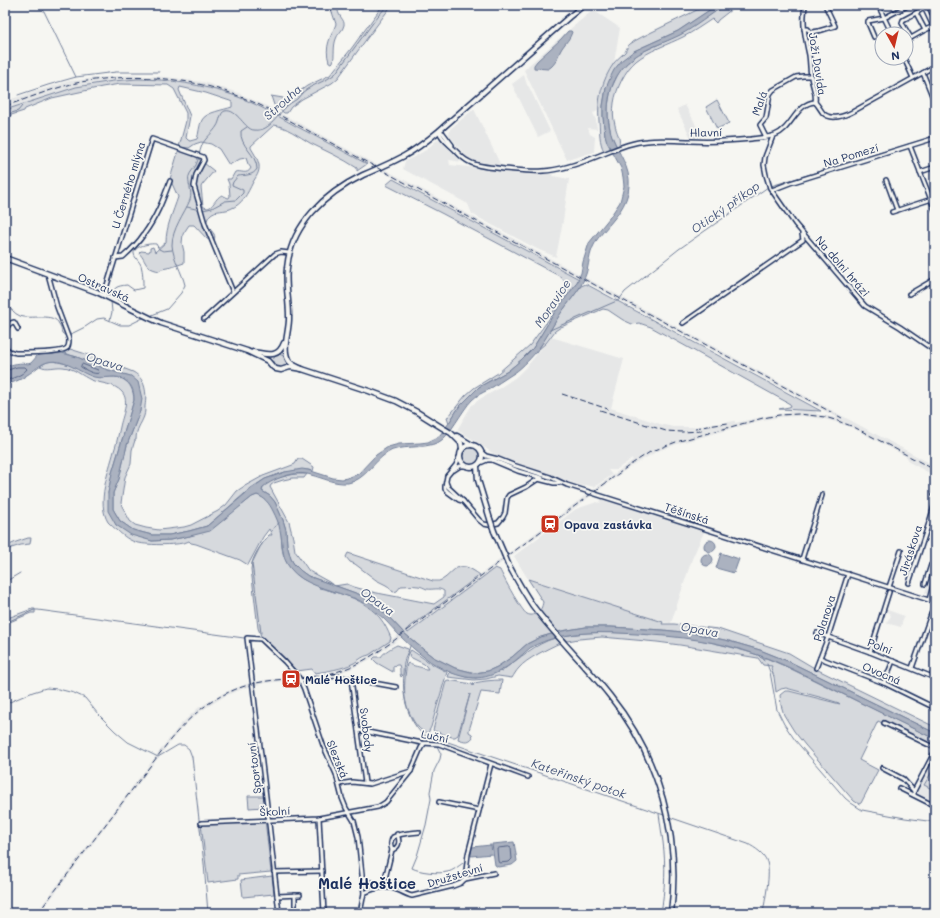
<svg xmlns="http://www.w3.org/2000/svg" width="940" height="918" viewBox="0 0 940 918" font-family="Mali,sans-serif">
  <rect width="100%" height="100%" fill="#f6f6f2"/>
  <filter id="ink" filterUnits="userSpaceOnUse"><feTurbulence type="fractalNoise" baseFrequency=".025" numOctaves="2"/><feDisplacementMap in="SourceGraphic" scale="8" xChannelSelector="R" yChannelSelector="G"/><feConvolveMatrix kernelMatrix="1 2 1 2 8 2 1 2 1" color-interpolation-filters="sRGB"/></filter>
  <g filter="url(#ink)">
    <g fill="#e6e7e7">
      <path d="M593 10 620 28 616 51 614 63 607 75 600 95 598 111 593 113 596 120 597 129 588 128 590 134 595 137 594 152 567 160 524 70 530 64 569 30Z"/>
      <path d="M129 75 167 77 203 82 236 92 271 108 935 466V476L909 462 907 457 853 428 835 422 824 419 802 416 781 417 763 420 677 444 658 451 631 466 393 644 369 660 351 669 332 675 317 678 266 683 247 687 225 696 201 711 184 726 171 741 40 913H36L169 739 181 724 198 708 223 693 246 684 266 680 317 674 331 672 350 666 367 657 427 614 633 460 632 459 616 470H608L612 475 594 487 586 485 583 486 538 472 495 455 477 442 457 430 472 405 480 399 498 389 516 377 528 365 551 337 624 359 611 408 660 424 673 427H693L735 421V423L748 420 771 415 788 413V411H815L817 414 836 418V417L270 111 235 96 210 88 183 82 157 80 129 79 113 81 76 87 5 110V101L69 81 80 80 95 78Z"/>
      <path d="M524 75 527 85 529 87 550 131 538 137 512 84Z"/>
      <path d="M685 105 694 121 701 138H691L677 109Z"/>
      <path d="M474 109 501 166 481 164 466 157 449 135 450 129Z"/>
      <path d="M437 140 441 141 462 162 449 160 450 165 535 174H553V176L569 179 563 221 556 257 537 249 472 214 468 204 403 169 405 161 414 157 426 150Z"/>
      <path d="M601 499 704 532 692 559 671 623 663 622 528 579 523 571 514 556 576 509 597 502 600 503Z"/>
      <path d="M935 563V596L925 593Z"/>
      <path d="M885 609 904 616 901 627 886 623 891 616 889 613 884 611Z"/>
      <path d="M935 756V803L917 793Z"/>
    </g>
    <g fill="#d6d9dd" stroke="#78849e" fill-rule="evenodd">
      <path d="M335 5H346L343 6 338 10C338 16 345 20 344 25 343 31 337 34 336 39 333 47 335 55 333 62L332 63 329 62C324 46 331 37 336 24L331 9Z"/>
      <path d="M383 5H392L368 37 338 78 332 83 302 99 291 107 287 113H284L274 105 271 96 283 98 284 100 289 99 307 86 330 75 351 49Z"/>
      <path d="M705 5H717L678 31 634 51 606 88 603 106V117L605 135 611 149 604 151C599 142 600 132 599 121 597 100 602 80 614 63 617 59 621 56 625 52 627 49 627 46 630 44 637 39 646 35 654 31 669 24 684 16 699 9Z"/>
      <path d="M725 5H733L732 6V9L718 20 716 23 712 19C703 25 693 32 683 37 669 44 648 51 636 61 625 70 616 89 614 103 613 110 613 118 615 125 616 132 621 138 619 145L617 147 611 135 608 117V106L611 89 619 72 627 63 638 54 681 34Z"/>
      <path d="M137 79C170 79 202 85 233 95 255 103 274 114 294 125 319 138 343 151 367 164L357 171V168C342 158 326 151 310 143 300 137 285 126 274 125L251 146V148C254 153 258 159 259 165 260 172 256 177 253 182 247 194 243 204 230 209 222 212 212 209 208 218 204 226 211 229 214 234 215 236 215 238 214 240L207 239 194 225H189L183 234 182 243 184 252V263L172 267 162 269 159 271C143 267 148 263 139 253L141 251 149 252 150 250V248L153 247 155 252 166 242C166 227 173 212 178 197L170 179 179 149 195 156 214 171 202 185 201 187 203 206C212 213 214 198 222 195L228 198H229L230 196 229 184 227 179H231L235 172C241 170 247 176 251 168L248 164 246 158 240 159 229 165 219 149 211 144 201 142 195 144 189 148 179 147 186 121V113L174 89 168 85 120 84 102 87 52 98 25 109 24 111 5 117V110L76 87 113 81ZM180 87 206 93 230 101 232 102V107C224 110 206 112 202 120 199 125 199 134 197 139L190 141 188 140 186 138 190 116 179 90Z"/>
      <path d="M717 100 729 123 717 129 706 107Z"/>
      <path d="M393 179 579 279 576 284 555 312 533 348 521 360 508 371 479 387 459 407 449 423 447 417 449 416 465 396 474 388 498 373 530 345 549 319 562 296 567 286V284L561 277 443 214 386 185Z"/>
      <path d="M586 284 821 411 779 409 789 407 791 406 790 404 651 327 639 323 632 324 623 320 608 310 603 309 561 327 555 331 546 343 538 350 560 314 581 286Z"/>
      <path d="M70 349 89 355 133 372C146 379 147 394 145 406 145 409 145 413 144 416 141 425 136 428 136 440H135L132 450 131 464 125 477 121 503 122 506 130 521 135 525 146 528 159 530 184 527 191 525 218 511 226 505 237 491 243 487 263 476 290 466 295 464 298 459H302L314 467 313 471 308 470 285 472 265 479 251 488 207 526 189 531 169 535H152L133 530 120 521 113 509V493L119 479 127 445 140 411 130 376 108 370 77 357 70 355 61 351Z"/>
      <path d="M279 354 284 356 288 362C281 374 268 367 275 356Z"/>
      <path d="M53 361 67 364 102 378C121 374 133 381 134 400L112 473 108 493 116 525 152 541 170 540 190 536 242 505 252 497 257 495C260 496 262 497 265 499 273 505 280 523 281 533 282 542 281 552 286 561 287 563 289 566 291 568 300 580 307 581 320 587L319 588C324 589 329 590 334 592 351 596 369 604 380 618 385 624 388 631 391 638L390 641 369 655C363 656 359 660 354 663 342 669 328 671 315 673L312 669 297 671 261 636 258 628 251 569C252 556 261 545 269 535H272L269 529 263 537 248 565 240 560 196 544 191 543 189 541C180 546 148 545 138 543 130 541 123 536 117 530 114 528 111 525 108 522 96 502 109 471 114 451 117 443 118 435 120 427 122 416 130 401 122 392 114 383 101 384 91 380 82 376 74 368 63 367 55 366 47 370 40 366L47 362Z"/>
      <circle cx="471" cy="456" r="9"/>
      <path d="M296 474H307L304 478H293L283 480 274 483 271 485 270 487 289 522 293 538 295 551 309 571 329 582 334 586 347 584 354 587 372 592 434 604 444 597V591C438 587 434 590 427 589 424 588 421 586 418 586 412 585 406 586 401 586L397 591 393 592 389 587 386 585 376 580 355 564 350 562 346 557 348 553 433 581C433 581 438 581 439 581 450 578 453 564 466 567 470 568 476 572 480 575L406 630 408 633 495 568 500 570C503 577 522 612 527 614 531 616 534 615 537 613 541 610 542 607 543 602L528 579 663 622 662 624H674L718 629 789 653 816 669 935 727V733L790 662 760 650 729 641 692 633 663 630 611 627H586L562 631 541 637 527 644 512 657 497 667 488 671 475 673 455 668 433 657 424 650 404 633 387 615 361 595 322 581 308 576 301 571 294 564 291 559 287 545 286 530 283 520 275 502 270 496 262 491V488C270 479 285 476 296 474Z"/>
      <path d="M28 538H31L30 544 21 545 5 550V547L16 542Z"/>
      <path d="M32 609H35V613H31L5 624V619Z"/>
      <path d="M603 632C621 633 640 633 659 634 692 637 726 645 758 655L761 658H766L787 667 935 739V749L878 721 859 760 878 770 861 803 859 804 854 801 805 745 794 731 784 715 781 705 780 695 785 691H789L840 704 839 703 823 698 786 688 781 689 776 692 774 677 771 668 772 666 763 665 758 658 680 645 657 642 602 637 579 639 567 641 562 636 584 633Z"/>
      <path d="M555 638 560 643C549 648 526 659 519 668 516 671 514 675 512 678L498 676 486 679 474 680 448 677 450 672 466 677 476 678 500 671 501 672 503 671V670C520 658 535 644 555 638Z"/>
      <path d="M397 645 408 649 409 650C404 657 403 667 403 675L401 677C399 673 401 669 399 665H397L393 666V672L377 663 373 659 375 657H381C385 651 391 648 397 645Z"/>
      <path d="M411 650 432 664 447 672 431 727 428 733C415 731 407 709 405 698 404 690 405 671 407 664L408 663C414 667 419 666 425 669H428L426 666 424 664 410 657 409 653Z"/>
      <path d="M448 680 472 684 473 686 474 683C484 681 492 680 502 680L500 694 481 692 469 730V732L472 734 473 737C469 743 464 741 458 739L470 694 458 735 455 737H452L434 731 433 730 445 685 446 681Z"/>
      <path d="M934 768 935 769V788L934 790 924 785Z"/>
      <path d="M248 796H264V807L249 808Z"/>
      <path d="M265 820 271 872 238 875V879L208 883 201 823Z"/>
      <path d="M272 876 274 894 243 897 241 880Z"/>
    </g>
    <g fill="#abb2c0" stroke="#717e99">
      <path d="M717 5H725C710 15 695 27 680 35 658 46 633 51 619 73 607 90 605 117 612 136 618 153 631 168 629 186 628 205 614 219 603 232 600 236 596 240 594 245 589 254 589 265 586 274 581 290 568 302 559 316 551 328 545 341 536 352 529 360 520 370 511 375 503 380 496 385 488 390 482 393 477 395 472 400 462 410 450 436 439 442 423 450 399 444 387 453 373 462 365 480 348 483 334 484 323 478 311 475 296 470 275 478 263 487L262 491 270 496 275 502 283 520 286 530 287 545 291 559 294 564 301 571 308 576 322 581 361 595 387 615 404 633 424 650 433 657 455 668 475 673 488 671 497 667 512 657 527 644 541 637 562 631 586 627H611L663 630 692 633 729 641 760 650 790 662 935 733V739C899 722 863 704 827 686 804 675 782 663 758 655 719 641 677 636 636 634 620 633 604 632 588 633 569 634 547 638 530 648 525 652 520 657 515 661 494 677 478 683 452 673 432 665 415 651 400 636 395 631 389 624 384 619 379 614 373 611 368 607 365 604 361 601 358 600 355 598 350 597 347 596 328 589 303 585 290 568 281 557 283 543 280 530 279 523 276 517 273 511 269 503 265 498 257 495L252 497 210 531 190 536 170 540 152 541 131 535 116 525 108 511V493L112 473 134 400C134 393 133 386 126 381 116 373 105 380 94 377 80 373 64 358 48 362 40 364 34 371 27 375 21 380 12 383 5 385V367C12 364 21 362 28 364L31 363 38 355 62 353 77 357 108 370 131 376 138 382 142 399 140 411 127 445 119 479 113 493V509L120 521 133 530 152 535H169L189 531 207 526 252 488 265 479 285 472 302 469 308 470 333 478 342 479 347 478 358 474 376 455 388 447 399 444 420 443 428 442 436 438 440 435 449 423 459 407 479 387 508 371 521 360 533 348 555 312 576 284 581 273 583 262 589 243 610 217 620 202 624 186 623 177 621 168 607 142 605 135 603 117V106L606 88 611 76 614 70 622 60 634 51 678 31Z"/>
      <path d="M568 31H571L572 32C570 39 566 42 562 48 557 56 557 64 548 69L534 68V65L537 61 561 39Z"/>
      <circle cx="710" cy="546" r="6"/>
      <path d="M721 553 739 559 734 573 716 568Z"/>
      <circle cx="707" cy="560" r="6"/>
      <path d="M514 842 517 861 512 865 498 867 495 865 492 844Z"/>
      <path d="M491 845 492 854 471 856 472 847Z"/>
    </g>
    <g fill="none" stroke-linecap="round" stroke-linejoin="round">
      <g stroke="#556385" stroke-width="1">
        <path d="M82 364 98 370 99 373C94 375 86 370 81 367Z"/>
        <path d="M5 371 17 367H25L27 369C22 376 12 378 5 381"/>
        <path d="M509 847 511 848 512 859 509 862 499 863 498 861 497 849 499 848Z"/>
      </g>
      <g stroke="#717e99" stroke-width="1">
        <path d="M76 77 116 72H159"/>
        <path d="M18 95 48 85 76 77 41 5"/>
        <path d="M5 115 18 111 22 106"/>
        <path d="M771 186 935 136"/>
        <path d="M187 207 200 210"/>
        <path d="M203 210 212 208 225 201 236 200 243 193V190L232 185 233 182 238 176C245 175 253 176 257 169 257 154 239 146 241 131L247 127"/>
        <path d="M111 298C113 287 117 286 127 285L134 290 143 288C143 281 143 272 141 265 139 261 135 258 134 254 133 246 150 243 156 244L159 249 163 251 172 250"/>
        <path d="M5 305C11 307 14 314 20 316 30 320 54 312 59 324 61 326 61 330 62 333L66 336"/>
        <path d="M152 315 167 309 181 293 185 285C182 272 173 259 172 245 172 229 184 214 190 200 193 191 187 183 189 176 190 172 194 169 196 165 199 159 199 152 202 145 205 138 213 133 217 126 220 122 220 112 225 111 237 108 245 130 254 130 269 132 276 117 285 108 288 104 293 102 297 99 299 97 301 94 303 92 313 84 325 82 335 74L378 16 388 5"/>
        <path d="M110 320 112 312 111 301"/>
        <path d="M550 330 619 300 625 292 679 249 768 187"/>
        <path d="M69 335 85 327 97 319 104 318 120 325H129L143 318"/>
        <path d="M5 582 20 573"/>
        <path d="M5 623 34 610H38L244 638"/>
        <path d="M261 633 252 563 260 547 275 526 279 523"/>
        <path d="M410 646C402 671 400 696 412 720 415 725 419 732 424 735 427 736 430 736 433 737L664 815"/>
        <path d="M761 656 764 660"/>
        <path d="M767 664 770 672 777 710 784 724 795 740 845 798 851 803 862 810 905 818 935 822"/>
        <path d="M5 704 33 692 46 688 58 689 74 693 85 698 98 714 115 731 128 742 158 757 178 745H184L189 749 192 757 204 864 208 913"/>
        <path d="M433 737 436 742"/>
        <path d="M437 746 441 754 440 759 434 771 430 792 431 799 426 825 417 856 412 868C419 872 439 874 447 872 452 872 461 864 466 861"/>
        <path d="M659 814C660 823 662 833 663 842 666 866 665 889 661 913"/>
        <path d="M669 817 748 844C755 848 764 853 767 862 771 873 765 900 763 913"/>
      </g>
      <g stroke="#1b2f5e" stroke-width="6">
        <g id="minor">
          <path d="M805 5C802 23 805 37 809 55 810 62 810 70 811 77 812 85 817 94 815 102"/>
          <path d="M878 5 892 34"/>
          <path d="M923 5 932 24V27"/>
          <path d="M924 8 916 13 925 30"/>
          <path d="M916 13 903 20 902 23 911 38 925 30 932 27 935 32"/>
          <path d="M804 29H808L810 32C819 32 827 28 835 26L825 5"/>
          <path d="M874 37 868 23V21L884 18 909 5"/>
          <path d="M904 58 913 78"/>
          <path d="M923 73 935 103"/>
          <path d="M815 102C818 105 820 109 823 113 831 121 845 116 854 111L935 66"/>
          <path d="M439 131C441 139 449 144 455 150 458 153 461 157 466 160 476 167 491 167 504 169 517 170 530 172 543 171 562 170 581 163 598 156 614 150 630 142 647 141 661 139 676 141 690 141 710 142 731 141 751 139 758 138 767 138 775 135 792 129 796 103 815 102"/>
          <path d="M439 131 443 133 452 145"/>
          <path d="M773 136 765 157 764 165 766 175 770 188 795 224 865 306 900 327 935 351"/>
          <path d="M766 137 760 125 766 118 770 94 773 90 796 77 803 76H811"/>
          <path d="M910 146 935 210"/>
          <path d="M920 172 935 167"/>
          <path d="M886 180 897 210"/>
          <path d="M772 190 790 183 935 138"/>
          <path d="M892 212 935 198"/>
          <path d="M115 258 123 257C131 250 138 243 144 234 156 218 163 200 170 181"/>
          <path d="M909 294 935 279"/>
          <path d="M104 295 152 139 203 157 204 160 196 175 194 186 205 224 233 292"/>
          <path d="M204 319 275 254 281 252 289 253"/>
          <path d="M683 323 803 240 802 234"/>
          <path d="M18 329 14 322C12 322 9 324 8 326 5 329 4 345 7 349 9 352 13 352 16 353 25 353 62 353 67 348 69 346 69 343 69 339L57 307 48 274"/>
          <path d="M930 347 935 343"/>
          <path d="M482 453 486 456 498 459 513 465 550 477 567 485 935 602"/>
          <path d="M459 457 456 465 447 476 445 486V489L448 492 459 500 463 501"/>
          <path d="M480 463 487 460H492L518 471 542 478"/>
          <path d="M454 470 460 466H465"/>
          <path d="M446 482 448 487 463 501 479 520 484 524 489 525 498 523 503 517 505 513 507 498 509 495 526 487 538 479 554 483H559"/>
          <path d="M934 495H935"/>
          <path d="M929 523 935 503"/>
          <path d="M802 559 822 495"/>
          <path d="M909 583 929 523 935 525"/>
          <path d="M925 584 931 565 935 563"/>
          <path d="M889 587 901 551"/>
          <path d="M929 600 935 578"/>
          <path d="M817 633 870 652 935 678"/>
          <path d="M870 652 889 592"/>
          <path d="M820 658 884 683 935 708"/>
          <path d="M816 668 828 637 848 574"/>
          <path d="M912 668 934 606"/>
          <path d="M351 679 365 783"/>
          <path d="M300 681 335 676 396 687"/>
          <path d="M884 683 893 661"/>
          <path d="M884 723 935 748"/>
          <path d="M358 730 422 743 439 744 528 777"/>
          <path d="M882 768 903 779 914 791"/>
          <path d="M339 784 352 782 370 784 411 771"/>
          <path d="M899 788 935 806"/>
          <path d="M914 795V791L935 751"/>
          <path d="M439 802 479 810"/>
          <path d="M319 818 324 913"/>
          <path d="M201 823 319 818 378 807 386 802 411 771 421 748 424 744"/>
          <path d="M397 834C400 841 400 847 392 850 390 845 390 842 393 837 401 833 409 833 419 832"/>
          <path d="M274 872 322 871"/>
          <path d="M465 879 468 854 491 764"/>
          <path d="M364 882H369L373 883 376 888"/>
          <path d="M383 887 392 850"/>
          <path d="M364 893C376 887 388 885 400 891 404 893 408 895 412 896L453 886 461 883 465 879 494 873"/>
          <path d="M295 895V905"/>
          <path d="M277 896 300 895"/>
          <path d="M279 913 266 797 247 638 261 639 285 662 299 678 304 689 323 745 336 774 342 798 346 808 354 821 358 837 364 893 360 913"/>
        </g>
      </g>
      <g stroke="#1b2f5e" stroke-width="7">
        <g id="major">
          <path d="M5 258 97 292 150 318 161 323 247 351 268 361 273 367 276 369 281 370 290 367 302 369 369 391 396 401 417 412 441 427 451 433 461 443 462 449"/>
          <path d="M253 352C267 354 278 359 284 343"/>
          <path d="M302 369C298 367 292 365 289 361 281 349 290 330 289 316 289 300 285 284 287 268 291 224 326 193 363 175 377 169 391 163 404 156 417 149 428 140 439 131L569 17 584 5"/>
          <path d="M457 436 472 445"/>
          <circle cx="471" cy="456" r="11"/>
          <path d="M477 466 478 480 490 519"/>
          <path d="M494 531 504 554"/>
          <path d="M508 564C516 578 524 593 533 606 557 638 586 665 610 696 659 757 681 836 671 913"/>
        </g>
      </g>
      <use href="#minor" stroke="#f6f6f2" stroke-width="3"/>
      <use href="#major" stroke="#f6f6f2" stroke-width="4"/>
      <g stroke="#1b2f5e" stroke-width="1" stroke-dasharray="6 3" stroke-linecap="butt">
        <path d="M5 106C30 98 55 87 81 82 92 80 103 79 114 78 171 75 219 84 270 110L842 418"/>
        <path d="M562 394 608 409"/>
        <path d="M600 410 666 431 682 432 702 431"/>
        <path d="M695 428 728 423"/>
        <path d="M38 913 170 740C199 705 229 685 275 680 296 678 318 678 339 671 359 665 375 654 392 642L630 465 650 452 676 442 763 418 779 415 799 414 825 417 835 420 854 427 935 470"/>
      </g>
      <g stroke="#1b2f5e" stroke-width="7" stroke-linecap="butt">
        <g id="major-bridge">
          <path d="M490 519 494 531"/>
          <path d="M504 554 508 564"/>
        </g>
      </g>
      <use href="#major-bridge" stroke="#f6f6f2" stroke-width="4"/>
    </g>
  </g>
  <defs>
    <g id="station-square" transform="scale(1)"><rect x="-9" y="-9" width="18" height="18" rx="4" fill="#c8321e" stroke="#f6f6f2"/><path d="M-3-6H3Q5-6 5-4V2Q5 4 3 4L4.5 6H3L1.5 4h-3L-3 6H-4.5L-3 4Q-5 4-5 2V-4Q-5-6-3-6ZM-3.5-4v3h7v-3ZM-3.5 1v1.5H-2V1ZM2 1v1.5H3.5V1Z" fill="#fff"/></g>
  </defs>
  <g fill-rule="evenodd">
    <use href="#station-square" x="550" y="524"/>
    <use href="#station-square" x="291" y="679"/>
  </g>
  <g text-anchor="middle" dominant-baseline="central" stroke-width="3.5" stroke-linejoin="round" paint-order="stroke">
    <g font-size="11" fill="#1b2f5e" stroke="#f6f6f2">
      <text transform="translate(818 64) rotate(81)">Joži Davida</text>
      <text transform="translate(759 103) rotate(-70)">Malá</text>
      <text transform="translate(706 132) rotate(-1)">Hlavní</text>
      <text transform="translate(851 155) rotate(-17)">Na Pomezí</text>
      <text transform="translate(128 185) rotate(-73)">U Černého mlýna</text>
      <text transform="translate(843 266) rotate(49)">Na dolni hrázi</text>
      <text transform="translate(104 287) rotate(24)">Ostravská</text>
      <text transform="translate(687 513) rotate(18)">Těšínská</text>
      <text transform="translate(910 550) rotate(-72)">Jiráskova</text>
      <text transform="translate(824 618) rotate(-72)">Polanova</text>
      <text transform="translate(880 646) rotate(21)">Polní</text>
      <text transform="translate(882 673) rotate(23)">Ovocná</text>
      <text transform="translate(367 730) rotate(83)">Svobody</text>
      <text transform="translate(435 736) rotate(11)">Luční</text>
      <text transform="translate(338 759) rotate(68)">Slezská</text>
      <text transform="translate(254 768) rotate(-97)">Sportovní</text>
      <text transform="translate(275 811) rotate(-3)">Školní</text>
      <text transform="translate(455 875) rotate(-17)">Družstevní</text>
    </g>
    <g font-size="11" font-weight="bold" fill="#1b2f5e" stroke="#f6f6f2" text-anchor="start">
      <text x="564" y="524">Opava zastávka</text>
      <text x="305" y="679">Malé Hoštice</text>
    </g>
    <g font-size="12" font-style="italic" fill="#46567b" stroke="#f6f6f2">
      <text transform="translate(282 102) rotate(-42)">Strouha</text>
      <text transform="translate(725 207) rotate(-35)">Otický příkop</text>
      <text transform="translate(552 303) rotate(-56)">Moravice</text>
      <text transform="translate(105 361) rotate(17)">Opava</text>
      <text transform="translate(378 601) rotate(36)">Opava</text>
      <text transform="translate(700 629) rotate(10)">Opava</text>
      <text transform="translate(579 778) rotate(19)">Kateřinský potok</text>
    </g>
    <g font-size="15" font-weight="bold" fill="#1b2f5e" stroke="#f6f6f2">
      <text x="367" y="883">Malé Hoštice</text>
    </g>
  </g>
  <rect width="940" height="918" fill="none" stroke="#f6f6f2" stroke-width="20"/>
  <rect x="10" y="10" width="920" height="898" fill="none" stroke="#1b2f5e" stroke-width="1.5" filter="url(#ink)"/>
  <g transform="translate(894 46) rotate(172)"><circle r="19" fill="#f6f6f2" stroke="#9ea6b7"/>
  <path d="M0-3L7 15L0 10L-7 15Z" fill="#c8321e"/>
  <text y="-6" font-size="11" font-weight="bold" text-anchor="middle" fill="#1b2f5e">N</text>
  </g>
</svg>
